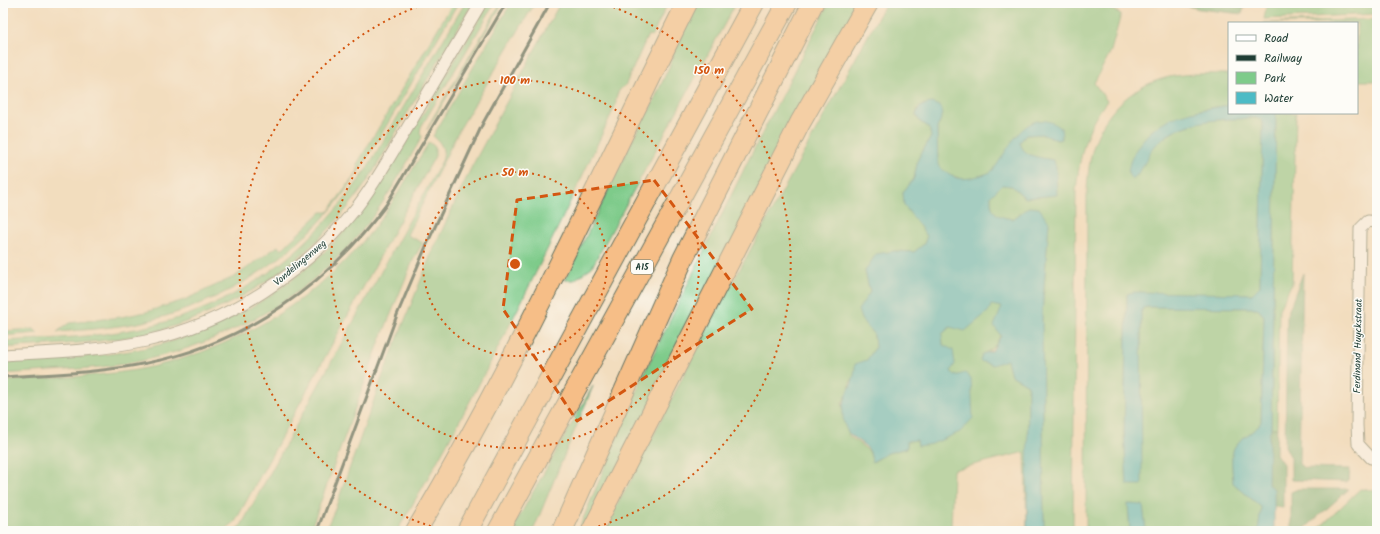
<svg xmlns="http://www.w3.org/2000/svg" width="1380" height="534" viewBox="0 0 1380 534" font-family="Kalam,sans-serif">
  <rect width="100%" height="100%" fill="#fdfcf7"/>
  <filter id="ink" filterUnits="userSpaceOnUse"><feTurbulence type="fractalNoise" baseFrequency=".025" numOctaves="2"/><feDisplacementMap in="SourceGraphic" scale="8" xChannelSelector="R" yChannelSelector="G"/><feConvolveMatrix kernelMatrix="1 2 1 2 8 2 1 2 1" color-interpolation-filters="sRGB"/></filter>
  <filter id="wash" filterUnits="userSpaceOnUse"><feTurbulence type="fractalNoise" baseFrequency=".012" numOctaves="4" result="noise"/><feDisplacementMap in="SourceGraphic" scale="16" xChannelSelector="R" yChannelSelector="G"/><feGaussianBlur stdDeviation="0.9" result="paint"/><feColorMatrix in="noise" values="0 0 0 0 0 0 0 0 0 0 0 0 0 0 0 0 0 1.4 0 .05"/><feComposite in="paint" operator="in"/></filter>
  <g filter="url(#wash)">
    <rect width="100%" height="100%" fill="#f2ddbe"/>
    <g fill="#7ecb8a" stroke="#4e845f">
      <path d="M453 3H458C433 46 408 90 382 133 365 161 348 191 326 215 276 270 210 308 138 323 111 328 84 330 57 332L69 323 121 317 146 312 184 300 236 276 278 246 281 250 321 212H328L358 171 357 164Z"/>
      <path d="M465 3H473C449 43 426 82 402 122 387 147 374 174 356 197 306 263 233 312 153 332 104 344 53 344 3 348V341C41 339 80 338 118 332 227 316 305 259 366 170Z"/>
      <path d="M489 3H495L421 127 420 133 422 137C405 166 389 195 369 222 310 299 219 348 124 364 84 370 43 371 3 374V362C55 358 108 358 158 345 239 325 310 276 361 212 382 186 397 157 414 129 439 87 464 45 489 3Z"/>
      <path d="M501 3H503L427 130 432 119Z"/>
      <path d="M511 3H535L459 130 407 235 423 243 414 258 379 343 310 531H236L242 524 442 161C446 151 441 142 433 136Z"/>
      <path d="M560 3H668L652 36 648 35 625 86C618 89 615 97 616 104 549 249 479 393 397 531H325L335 509 381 380 432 252 471 168Z"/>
      <path d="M698 3H736L592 267 574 280H565L645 114 650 109 674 56 671 55Z"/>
      <path d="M829 3H861L584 531H578L646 369 748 161Z"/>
      <path d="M886 3H1098L1121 14 1111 51 1094 83 1107 101C1085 128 1080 156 1076 190L1073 531H1044L1042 314 1049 222 1029 207 1013 219C997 217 990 213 991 196L1002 185 1012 186 1025 198 1053 160C1039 157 1023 158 1020 142L1026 135 1042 134 1057 140 1062 139 1061 128 1028 125 992 172 967 180 946 174 938 165 937 127 943 114 924 104 918 108 916 115 920 122 929 127 931 137 918 159 914 179 903 192 904 205 927 236 924 244 914 252 894 251 865 271 870 292 861 319 874 335 875 348 867 360 855 365V375L850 383 849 392 842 403 849 436 869 451 873 462 888 453 907 448V441L917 440 918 446 955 376C946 365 943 348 942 334L950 327 991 304 1002 307C1001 327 1004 346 982 354L1007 360 1011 375 1028 385 1027 531 1025 452 953 470 951 531H602L631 480 703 336Z"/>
      <path d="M1267 3H1377V14L1264 19Z"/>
      <path d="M1377 19V81H1357V23H1264Z"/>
      <path d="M1229 74V106C1207 106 1159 118 1146 137 1141 144 1139 167 1137 176 1141 169 1144 161 1148 154 1167 127 1202 119 1233 119 1241 119 1253 116 1261 119L1263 123 1260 286 1252 294 1127 295 1124 432 1127 485 1140 394 1141 313 1143 308 1147 307 1257 308 1264 316 1261 422C1255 432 1243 436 1236 445 1229 453 1233 473 1233 483L1261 507 1259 529 1258 531H1146L1143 505 1128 504 1130 531H1086L1087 191C1088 175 1089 158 1095 142 1108 105 1143 78 1183 75 1198 73 1214 74 1229 74Z"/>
      <path d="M1276 113H1296L1292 283 1279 309 1277 428H1271Z"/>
      <path d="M429 142 435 147V156L235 522 223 531H3V381C47 378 92 377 136 370 224 354 308 307 366 238 390 209 409 175 429 142Z"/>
      <path d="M34 329 38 333 3 336V331Z"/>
      <path d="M593 386 533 531H511Z"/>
      <path d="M1360 489 1377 490V531H1316Z"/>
    </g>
    <g fill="#66af76" stroke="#427655">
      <path d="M1175 3H1245V4L1242 14 1199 9Z"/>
      <path d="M1303 273 1299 464 1304 468 1350 469 1349 481 1347 482 1291 480V458L1285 446 1287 315Z"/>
      <path d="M1271 428H1277L1276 454 1283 464V508L1274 507V489L1268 486 1269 435Z"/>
      <path d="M1298 489H1349L1302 531H1291V492Z"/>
    </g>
    <g fill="#4cbbc5" stroke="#367c7c">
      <path d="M932 103 940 106 943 114 937 128 938 165C953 181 962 181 982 175 986 174 990 173 993 170 1009 150 1027 102 1061 128L1062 139 1057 140 1042 134 1026 135 1020 142C1023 157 1039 157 1053 160L1056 166 1057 195 1025 198 1012 186 1002 185 991 196C990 213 997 217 1013 219L1029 207 1039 208 1049 222 1042 314 1044 531H1027L1028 385 1011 375 1007 360 993 365 980 361 982 354 992 351 1001 336 994 326 1002 307 991 305 989 311 965 331 950 327 942 334 943 345 953 350 955 364 951 371 955 376 965 373 971 378 973 418 960 432 932 444 918 446 917 440 907 441V448L888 453 872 462C871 458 871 453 869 450 860 439 848 439 844 423 838 398 856 387 855 364L867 360 875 348 874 335 861 319 858 310 870 292 865 271 876 254 894 251 914 252 924 244 927 236 904 205 903 192 914 179 918 159 931 137 929 127 920 122 916 115C919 106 923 104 932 103Z"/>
      <path d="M1223 106H1229V113H1276L1271 428 1269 435 1268 485 1274 489V531H1258L1261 507 1233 483C1233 473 1229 453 1236 445 1243 436 1255 432 1261 422L1264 316 1257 308 1148 307 1143 308 1141 313 1142 485H1127L1124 432 1127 294 1133 292 1252 294 1260 286 1263 123 1261 119C1255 117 1246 118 1240 119 1210 119 1175 123 1154 147 1146 156 1143 173 1132 179L1128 174C1129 151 1151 126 1172 118 1188 112 1206 109 1223 106Z"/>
      <path d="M1128 504 1143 505 1146 531H1130Z"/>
    </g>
  </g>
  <g filter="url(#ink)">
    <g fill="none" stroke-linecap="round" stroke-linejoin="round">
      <g stroke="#697564" stroke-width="13">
        <g id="street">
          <path d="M3 355C51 352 99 351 146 341 228 323 304 274 356 208 375 184 390 156 406 130 431 88 456 45 481 3"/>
          <path d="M1371 458 1358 444 1357 425 1360 229 1368 221 1377 222"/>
        </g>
      </g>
      <g stroke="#697564" stroke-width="22">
        <g id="highway">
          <path d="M416 531C518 361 599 180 687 3"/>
          <path d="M467 531 754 3"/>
          <path d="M498 531 787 3"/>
          <path d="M562 531 683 259 813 3"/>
          <path d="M592 531 800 123 868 3"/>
        </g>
      </g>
      <use href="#street" stroke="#fff" stroke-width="11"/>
      <use href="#highway" stroke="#f6be87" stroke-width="20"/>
      <g stroke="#1f3d34" stroke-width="3">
        <path d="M3 377C51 374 100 373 147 363 246 343 327 285 386 205L506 3"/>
        <path d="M317 531 397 315 427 244 483 123 550 3"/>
      </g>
    </g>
  </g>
  <path d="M0 0H1380V534H0ZM654 180 752 309 577 421 503 309 517 200Z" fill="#f2ddbe" fill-opacity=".55" fill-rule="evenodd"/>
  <path fill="none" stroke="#d45610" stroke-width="3" stroke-dasharray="8 5" stroke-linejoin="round" d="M654 180 752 309 577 421 503 309 517 200Z"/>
  <g fill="none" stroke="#d45610" stroke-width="2" stroke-dasharray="2 4">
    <circle cx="515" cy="264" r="92"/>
    <circle cx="515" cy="264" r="184"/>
    <path d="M448 531A275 275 0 0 1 428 3M602 3A275 275 0 0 1 582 531"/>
  </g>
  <g text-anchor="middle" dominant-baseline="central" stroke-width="3" stroke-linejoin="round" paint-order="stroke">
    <rect fill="#fdfcf7" stroke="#62766e" stroke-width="1" x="631" y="260" width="22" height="14" rx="3"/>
    <g font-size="9" font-weight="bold" fill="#1f3d34">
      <text x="642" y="267">A15</text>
    </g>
    <g font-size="10" fill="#1f3d34" stroke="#fdfcf7">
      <text transform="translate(300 263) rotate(-40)">Vondelingenweg</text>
      <text transform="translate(1358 346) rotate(-89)">Ferdinand Huyckstraat</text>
    </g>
  </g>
  <circle cx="515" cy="264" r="6" fill="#d45610" stroke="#fdfcf7" stroke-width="2"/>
  <g font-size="12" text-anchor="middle" font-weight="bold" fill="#d45610" stroke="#fdfcf7" stroke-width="3" stroke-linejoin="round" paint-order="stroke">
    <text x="709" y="74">150 m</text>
    <text x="515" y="84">100 m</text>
    <text x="515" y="176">50 m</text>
  </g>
  <rect width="1380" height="534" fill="none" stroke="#fdfcf7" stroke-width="16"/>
  <rect x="1228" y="22" width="130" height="92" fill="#fdfcf7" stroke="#a4b0a9"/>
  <rect x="1236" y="35" width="20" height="6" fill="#ffffff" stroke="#a4b0a9"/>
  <text x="1264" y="42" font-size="12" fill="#1f3d34">Road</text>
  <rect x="1236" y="55" width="20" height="6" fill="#1f3d34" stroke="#a4b0a9"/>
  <text x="1264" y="62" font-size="12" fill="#1f3d34">Railway</text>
  <rect x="1236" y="72" width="20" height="12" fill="#7ecb8a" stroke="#a4b0a9"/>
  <text x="1264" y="82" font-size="12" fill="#1f3d34">Park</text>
  <rect x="1236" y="92" width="20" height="12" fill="#4cbbc5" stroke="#a4b0a9"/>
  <text x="1264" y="102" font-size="12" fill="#1f3d34">Water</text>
</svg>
